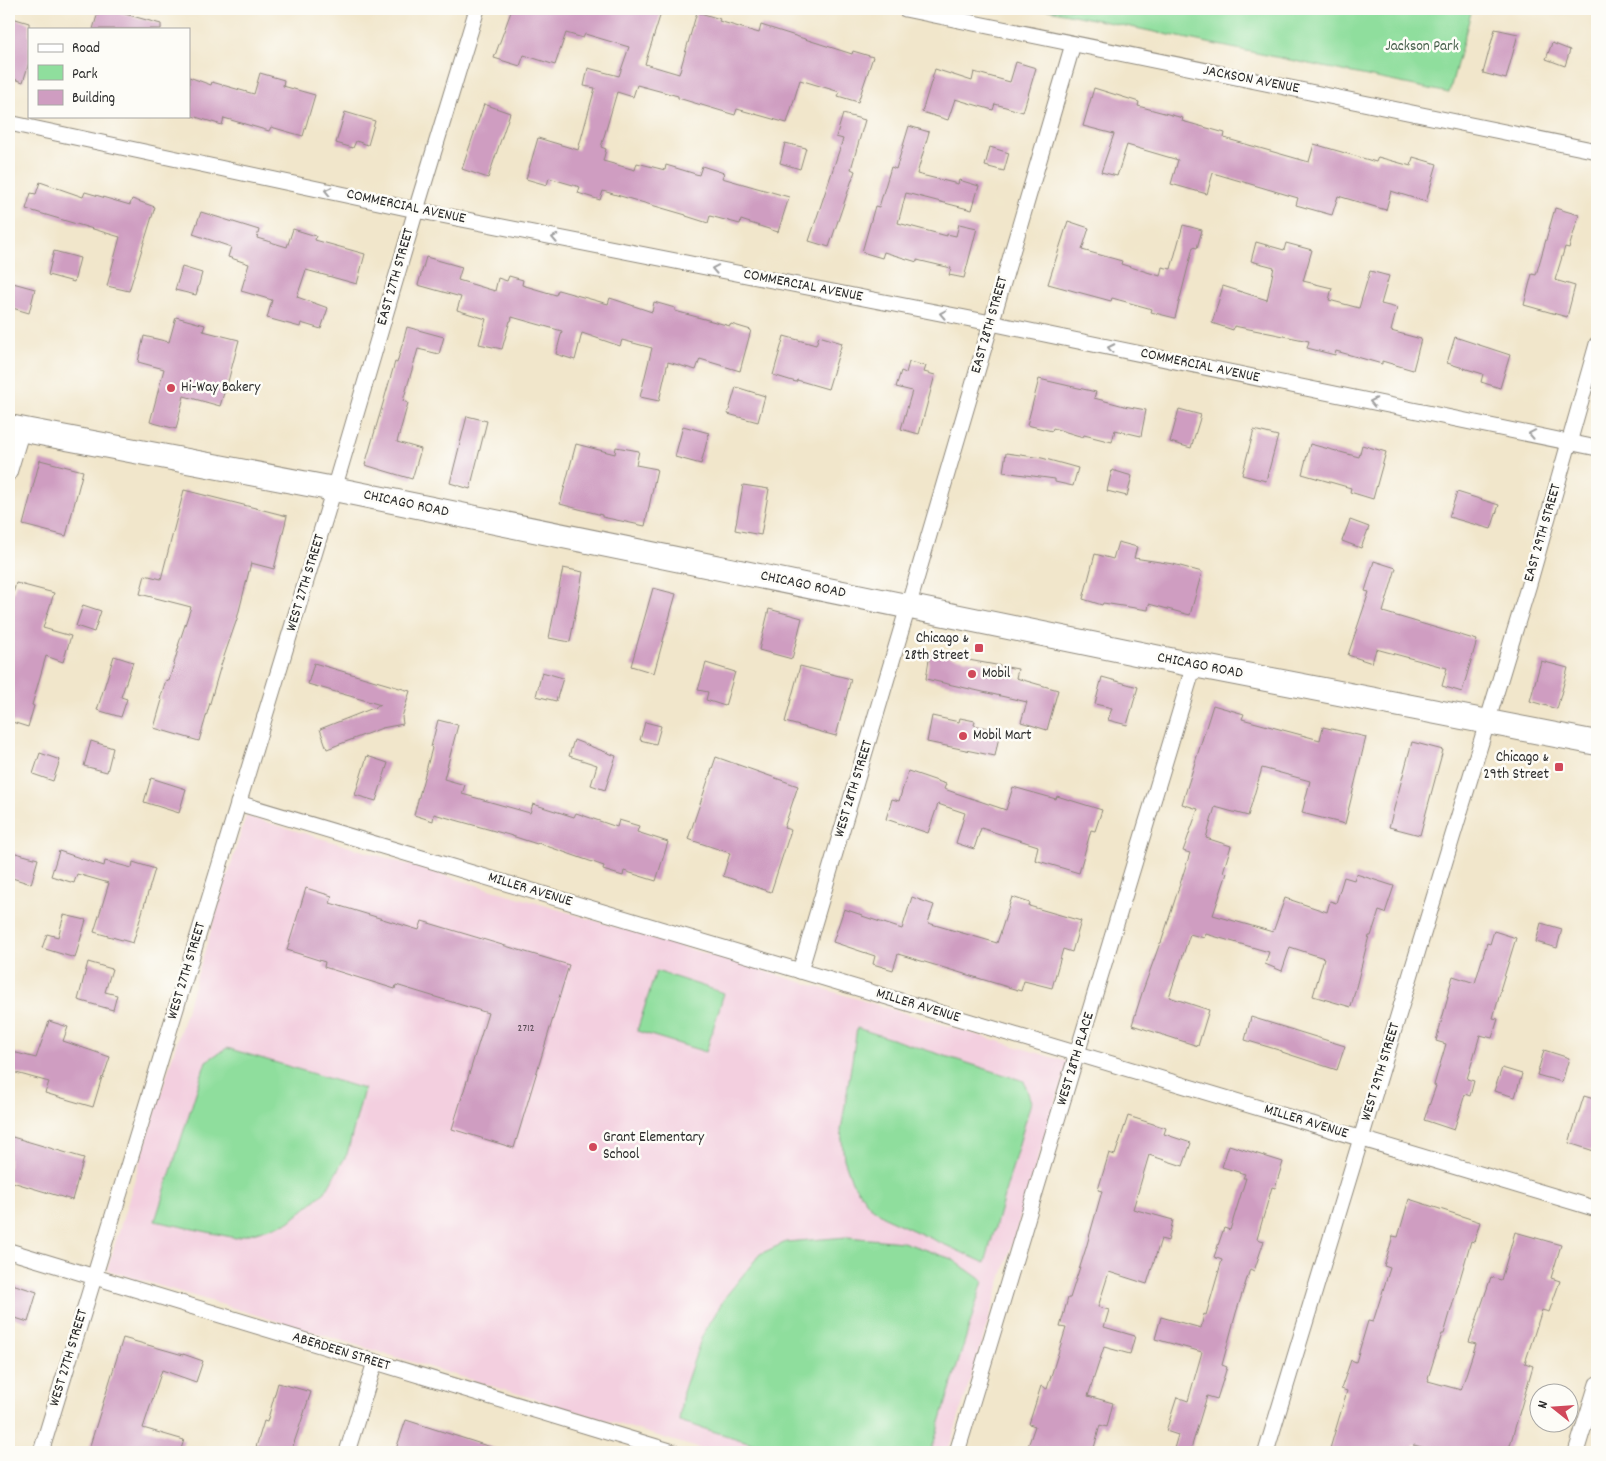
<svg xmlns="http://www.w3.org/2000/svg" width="1606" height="1461" viewBox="0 0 1606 1461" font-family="Dekko,sans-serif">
  <rect width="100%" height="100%" fill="#fdfcf7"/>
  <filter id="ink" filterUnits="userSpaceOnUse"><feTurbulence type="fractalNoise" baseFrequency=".02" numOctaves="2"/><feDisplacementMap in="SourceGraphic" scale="10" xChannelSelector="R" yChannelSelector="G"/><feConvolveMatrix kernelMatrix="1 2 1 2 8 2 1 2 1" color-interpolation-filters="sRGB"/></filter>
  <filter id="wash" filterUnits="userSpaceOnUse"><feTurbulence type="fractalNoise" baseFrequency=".0096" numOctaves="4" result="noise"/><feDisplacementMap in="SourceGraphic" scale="20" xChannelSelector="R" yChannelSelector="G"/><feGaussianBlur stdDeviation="1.12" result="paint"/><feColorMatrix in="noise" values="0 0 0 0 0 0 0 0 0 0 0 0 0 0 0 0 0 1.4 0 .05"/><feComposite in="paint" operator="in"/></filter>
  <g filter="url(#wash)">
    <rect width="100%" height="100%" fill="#f1e6cb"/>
    <path fill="#f3cfdf" d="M246 816 1068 1062 948 1452H711L107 1270Z"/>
    <g fill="#8fde9d" stroke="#5d8464">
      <path d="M1044 9H1472L1449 93Z"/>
      <path d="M656 971 724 993 706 1052 637 1031Z"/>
      <path d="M857 1028 1024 1081 1031 1102 985 1263 886 1218 869 1205 852 1182 844 1159 841 1131Z"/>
      <path d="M227 1048 364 1089 347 1154 325 1192 289 1222 236 1238 155 1221 206 1061Z"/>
      <path d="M847 1237 903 1242 952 1259 983 1281 931 1452H781L679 1421 683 1392 702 1336 726 1296 760 1254 786 1242Z"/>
    </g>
    <g id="blocks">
      <g fill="#cf9dc1">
        <path d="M99 9H107L161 24V29H93Z"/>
        <path d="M512 9H646L661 13 645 64 679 74 697 12 720 19 719 21 759 33 761 25 852 54 853 51 873 57 858 102 838 96 840 92 800 80 787 123 737 109 735 115 678 98V96L637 85 633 97 617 92 601 147 606 149 603 161 635 170 637 163 665 170 666 165 699 175 702 166 724 173 722 178 789 197 778 232 741 220 740 224 710 216 708 223 686 216V215L603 191 600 200 578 193 580 187 549 178 547 185 526 179 538 138 578 150 595 88 584 86 588 68 619 76 629 47 585 34 583 38 566 33 555 65 524 55 520 66 494 58Z"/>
        <path d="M9 17 29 23V63L23 82 9 77Z"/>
        <path d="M1495 29 1518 34 1506 79 1483 73Z"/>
        <path d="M1552 43 1570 50 1565 66 1546 59Z"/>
        <path d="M1016 62 1036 68 1023 112 995 104 993 110 955 99 948 120 922 112 935 69 972 81 974 72 1010 82Z"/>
        <path d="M260 73 284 80 283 86 315 95 303 136 271 127 269 131 224 118 222 125 189 115V77L211 85 212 82 254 94Z"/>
        <path d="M1094 88 1139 102 1138 106 1183 118 1182 121 1225 133 1224 138 1309 162 1314 144 1376 162 1378 157 1411 166 1413 157 1437 164 1426 202 1391 191 1386 210 1338 196 1332 215 1296 205 1298 198 1213 173 1207 194 1171 184 1178 160 1127 145 1117 176 1101 172 1114 134 1083 126Z"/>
        <path d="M484 104 510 113 488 178 462 169Z"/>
        <path d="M345 112 375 121 368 145 356 141 353 148 336 143Z"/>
        <path d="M843 114 865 120 851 169 855 171 829 247 809 241 843 139 836 137Z"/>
        <path d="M909 126 929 132 917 174 958 184 959 180 979 186 972 210 906 193 898 223 947 236V234L956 236 959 224 977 228 964 278 949 275 951 268 917 260V262L884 252 882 258 862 252 875 206 879 207 891 167 896 169Z"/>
        <path d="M785 143 806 148 800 169 780 163Z"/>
        <path d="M990 147 1009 153 1004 171 985 166Z"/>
        <path d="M40 182 83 197 85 192 130 205 132 199 155 207 129 291 107 286 120 237 26 209 31 193 36 194Z"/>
        <path d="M1555 208 1579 215 1569 248 1565 247 1555 280 1575 286 1567 317 1524 305 1532 274 1536 275Z"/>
        <path d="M201 212 259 230 257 238 287 247 293 229 316 236 315 240 365 254 357 284 306 270 297 297 328 308 321 329 301 323 300 327 267 318 272 300 241 291 249 264 228 257 231 247 193 234Z"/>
        <path d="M1068 221 1089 228 1082 250 1122 261 1121 264 1160 276 1162 267 1171 269 1183 225 1202 230 1197 248 1193 247 1175 318 1151 312 1152 309 1112 298 1111 301 1048 284Z"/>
        <path d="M1256 242 1284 250 1286 243 1312 250 1303 281 1332 288 1329 300 1359 308 1370 271 1389 276 1381 304 1397 308 1391 331 1421 339 1413 370 1382 361V364L1336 351 1335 355 1307 348 1309 341 1234 326 1233 330 1212 323 1223 286 1267 300 1274 267 1251 261Z"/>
        <path d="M54 251 80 258 74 282 48 275Z"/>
        <path d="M426 257 462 267 458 280 495 291 498 278 507 281 509 276 523 280 522 285 556 295 558 290 608 304 610 298 652 312 654 302 675 308V311L730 326 731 324 751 330 740 371 700 359 696 370 668 362 659 401 640 397 652 348 622 340 620 346 582 333 575 360 556 354 562 331 512 317 511 321H510L502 349 479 344 486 319 457 310 461 297 418 285Z"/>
        <path d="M182 267 202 273 196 295 175 290Z"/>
        <path d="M13 283 35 289 29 313 9 307V300Z"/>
        <path d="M176 317 205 325 203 331 239 340 225 393H224L220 406 184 396 176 429 150 422 164 369 138 362 144 336 169 342Z"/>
        <path d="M407 327 444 337 439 354 418 349 403 401 408 403 397 442 421 449 412 479 365 465 395 362 397 363Z"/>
        <path d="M784 336 816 345 819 336 842 343 828 389 797 380 796 382 773 375Z"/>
        <path d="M1455 337 1510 355 1500 388 1481 382 1483 374 1447 363Z"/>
        <path d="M909 362 926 366 924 372 935 375 919 434 901 429 912 391 896 387 901 371 906 373Z"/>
        <path d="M1039 379 1096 392 1094 398 1124 406 1146 410 1141 436 1115 430 1112 442 1084 435 1083 437 1053 428 1052 431 1027 425Z"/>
        <path d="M736 387 765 396 758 422 728 414Z"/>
        <path d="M1179 409 1201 415 1191 448 1170 442Z"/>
        <path d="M467 416 487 421 470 489 450 483Z"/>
        <path d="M683 426 709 433 701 464 675 457Z"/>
        <path d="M1254 430 1278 436 1266 481 1242 475Z"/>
        <path d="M576 444 615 454 616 447 639 451 636 465 657 469 645 526 602 517V515L560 504Z"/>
        <path d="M1310 444 1359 457 1362 445 1386 452 1373 499 1350 492 1351 488 1302 474Z"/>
        <path d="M1006 453 1042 458 1078 468 1073 486 1055 482V479L1003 472Z"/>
        <path d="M40 460 83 471 66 536 23 525Z"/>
        <path d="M1112 470 1132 476 1127 496 1107 491Z"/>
        <path d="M743 485 769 489 761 535 735 530Z"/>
        <path d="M184 490 287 516 274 569 251 563 237 619 221 665 199 741 154 728 162 700 160 699 166 680 169 681 179 646H178L191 607 140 594 145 575 161 579Z"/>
        <path d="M1457 492 1499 505 1491 529 1449 517Z"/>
        <path d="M1350 520 1369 527 1361 548 1342 541Z"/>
        <path d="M1118 542 1137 547 1134 558 1173 564 1202 572 1190 615 1149 604 1148 610 1103 603 1102 605 1083 599 1095 554 1113 559Z"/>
        <path d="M1374 561 1396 568 1383 612 1477 640 1462 692 1442 686 1447 668 1376 649 1372 663 1348 655 1369 592 1365 591Z"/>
        <path d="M563 568 583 572 570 642 549 638Z"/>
        <path d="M16 583 54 593 43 628 71 636 63 662 46 656 32 705 34 706 28 727 9 721V607Z"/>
        <path d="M653 588 676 594 654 673 631 666Z"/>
        <path d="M83 605 101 611 94 632 76 626Z"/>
        <path d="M769 609 802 618 792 659 759 650Z"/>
        <path d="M930 653 1018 669 1016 678 1058 690 1047 730 1021 722 1027 702 926 679Z"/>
        <path d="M114 656 133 662 121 697 127 699 121 717 97 710Z"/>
        <path d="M1541 661 1568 668 1557 709 1530 701Z"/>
        <path d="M314 663 410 691 402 717 403 724 382 728 327 749 320 729 381 705 308 684Z"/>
        <path d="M706 663 735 672 725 706 706 700 708 692 698 690Z"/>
        <path d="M800 666 851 679 836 736 785 722Z"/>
        <path d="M542 672 563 678 556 701 536 696Z"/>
        <path d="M1102 677 1138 687 1127 725 1108 720 1112 708 1095 704Z"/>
        <path d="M1213 705 1244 714 1242 719 1320 740 1323 727 1366 737 1345 824 1302 813 1310 781 1262 768 1248 816 1215 807 1206 838 1231 846 1223 872 1227 873 1213 915 1273 932 1285 898 1327 912 1330 901 1336 903 1344 877 1354 880 1356 874 1394 886 1385 913 1379 911 1371 936H1369L1351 1007 1313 996 1324 958 1290 947 1282 971 1265 964 1269 952 1206 934 1204 938 1190 934 1169 997 1209 1010 1198 1046 1132 1025 1143 990 1160 943H1161L1190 853 1183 851 1198 809 1182 804Z"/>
        <path d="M932 716 959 722 960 718 975 721 974 725 1000 731 995 756 927 742Z"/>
        <path d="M438 720 458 725 444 779 465 785 462 794 530 813 533 804 574 817 576 813 617 827 619 820 639 826 637 832 668 842 656 881 624 871 623 876 603 870 604 866 538 843 537 844 509 835 434 814 433 821 414 815 432 748 431 747Z"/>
        <path d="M645 722 661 726 656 744 640 740Z"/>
        <path d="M574 740 616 756 605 790 591 785 597 765 569 756Z"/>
        <path d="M91 741 113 748 107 772 84 766Z"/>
        <path d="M1412 742 1443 750 1420 835 1389 827Z"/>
        <path d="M40 753 60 760 53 781 33 774Z"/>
        <path d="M367 756 388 763 376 801 355 795Z"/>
        <path d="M716 757 798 786 784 828 791 830 771 892 723 876 730 853 688 839Z"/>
        <path d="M908 771 946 784 944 789 1006 810 1013 787 1056 799 1057 796 1102 810 1095 831 1091 830 1079 873 1035 860 1038 846 981 828 974 849 956 843 965 813 938 804 928 833 886 819 892 799 899 801Z"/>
        <path d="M151 778 186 789 179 813 144 802Z"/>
        <path d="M59 851 104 866 105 861 132 868 133 862 155 869 133 943 94 932 109 883 77 874 74 883 51 876Z"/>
        <path d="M12 852 38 859 31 884 9 877V864Z"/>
        <path d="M306 888 332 896 330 903 419 930 422 921 569 965 514 1148 452 1129 488 1013 396 985 395 989 324 967 325 962 287 950Z"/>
        <path d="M912 897 934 905 928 923 997 943 1012 897 1030 903 1029 906 1081 921 1072 952 1063 949 1052 988 1024 981 1021 991 898 954 893 970 873 964 875 956 833 942 844 909 862 915V916L902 929Z"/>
        <path d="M64 915 86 920 75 958 42 948 47 934 58 937Z"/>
        <path d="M1541 923 1562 929 1557 948 1536 942Z"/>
        <path d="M1494 931 1516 938 1500 990H1501L1493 1018 1498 1019 1492 1038 1480 1035 1467 1079 1474 1081 1470 1096 1465 1094 1454 1130 1424 1120 1436 1086 1434 1085 1446 1044 1436 1041 1448 997 1447 996 1453 976 1475 983 1487 943 1490 944Z"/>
        <path d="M88 962 112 969 105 992 117 995 113 1010 78 1000Z"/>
        <path d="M1251 1017 1345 1046 1337 1070 1282 1052V1051L1245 1040Z"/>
        <path d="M49 1021 68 1027 63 1041 110 1057 103 1078 102 1077 93 1107 45 1093 49 1082 9 1071V1051L36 1058Z"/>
        <path d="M1544 1050 1569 1058 1562 1082 1537 1075Z"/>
        <path d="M1502 1068 1522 1074 1515 1097 1494 1091Z"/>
        <path d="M1584 1096 1597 1100V1152L1569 1143Z"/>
        <path d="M1128 1116 1166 1128 1164 1134 1191 1143 1183 1166 1149 1155 1133 1209 1173 1220 1168 1241 1161 1239 1147 1284 1109 1272 1098 1307 1109 1310 1104 1327 1135 1336 1130 1354 1104 1347 1088 1396 1113 1403 1107 1427 1100 1425 1093 1452H1026L1035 1426 1029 1424 1041 1386 1047 1389 1066 1328 1060 1327 1068 1298H1070L1086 1248 1102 1191 1098 1190 1109 1153 1115 1155Z"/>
        <path d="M9 1136 84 1158 72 1200 9 1181Z"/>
        <path d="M1229 1145 1283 1162 1275 1188 1272 1187 1257 1239 1264 1241 1254 1271 1250 1269 1236 1313 1222 1365 1227 1367 1217 1399 1207 1396 1190 1452H1173L1178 1435 1166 1431 1177 1397 1188 1401 1202 1352 1155 1339 1161 1317 1201 1328 1204 1314 1206 1315 1222 1260 1214 1257 1224 1228 1230 1230 1246 1178H1243L1245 1174 1222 1167Z"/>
        <path d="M1409 1199 1480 1222 1474 1242 1471 1241 1444 1334H1442L1428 1378 1429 1379 1428 1381 1461 1390 1476 1344 1469 1342 1491 1277 1501 1280 1515 1232 1561 1245 1551 1278 1560 1281 1549 1312 1542 1310 1525 1363 1533 1366 1508 1452H1440L1414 1445 1413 1452H1329L1347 1391 1341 1389 1351 1360 1356 1362 1368 1321 1373 1322 1390 1268 1384 1266 1393 1236 1398 1237Z"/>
        <path d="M9 1283 37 1292 28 1322 9 1316Z"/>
        <path d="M123 1338 183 1355V1354L203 1361 196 1382 162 1370 143 1428 184 1440 180 1452H88Z"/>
        <path d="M278 1383 311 1392 291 1452H274L256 1447 264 1421 267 1422Z"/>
        <path d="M406 1420 497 1449 496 1452H395Z"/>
      </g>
    </g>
  </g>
  <g filter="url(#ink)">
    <use href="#blocks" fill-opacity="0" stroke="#8e887b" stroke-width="1"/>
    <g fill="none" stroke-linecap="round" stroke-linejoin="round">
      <g stroke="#8e887b" stroke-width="17">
        <g id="street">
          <path d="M905 9 1597 151"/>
          <path d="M9 123 416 210 991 323 1597 448"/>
          <path d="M9 473 22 430"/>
          <path d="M238 803 1597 1209"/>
          <path d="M800 971 908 607 1073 44"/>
          <path d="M9 1251 673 1452"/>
          <path d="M41 1452 334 489 416 210 477 9"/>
          <path d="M347 1452 375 1362"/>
          <path d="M957 1452 1194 665"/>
          <path d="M1266 1452 1529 584 1597 344"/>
          <path d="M1576 1452 1597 1384"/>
        </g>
      </g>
      <g stroke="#8e887b" stroke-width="26">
        <path id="primary" d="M9 427 334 489 1194 665 1597 743"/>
      </g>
      <use href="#street" stroke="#fff" stroke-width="15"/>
      <use href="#primary" stroke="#fff" stroke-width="24"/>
    </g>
    <defs><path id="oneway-chevron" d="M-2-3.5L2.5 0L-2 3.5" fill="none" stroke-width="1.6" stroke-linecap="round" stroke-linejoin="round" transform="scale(1.25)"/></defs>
    <g stroke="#a0a0a0">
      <use href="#oneway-chevron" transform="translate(328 191) rotate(-168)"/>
      <use href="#oneway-chevron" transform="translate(555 238) rotate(-169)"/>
      <use href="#oneway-chevron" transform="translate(715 269) rotate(-169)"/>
      <use href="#oneway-chevron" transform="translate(943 314) rotate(-169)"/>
      <use href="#oneway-chevron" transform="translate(1111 348) rotate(-168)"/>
      <use href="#oneway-chevron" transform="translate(1373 402) rotate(-168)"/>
      <use href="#oneway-chevron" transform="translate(1532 434) rotate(-169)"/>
    </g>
  </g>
  <g fill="#d1495b" stroke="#fdfcf7" stroke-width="2">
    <circle cx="171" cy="388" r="5"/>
    <rect x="974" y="643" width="10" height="10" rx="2.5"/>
    <circle cx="972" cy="674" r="5"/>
    <circle cx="963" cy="736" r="5"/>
    <rect x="1554" y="762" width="10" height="10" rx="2.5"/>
    <circle cx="593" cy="1147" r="5"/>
  </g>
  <g text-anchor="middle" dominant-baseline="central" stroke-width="5" stroke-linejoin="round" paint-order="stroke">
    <g font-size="12" fill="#544850">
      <text x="526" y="1028">2712</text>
    </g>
    <g font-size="15" fill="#49614d" stroke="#fdfcf7">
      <text x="1422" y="47">Jackson Park</text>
    </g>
    <g font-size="15" fill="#2b2b2b" stroke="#fdfcf7">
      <text transform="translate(1251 80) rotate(11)">JACKSON AVENUE</text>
      <text transform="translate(406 207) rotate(12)">COMMERCIAL AVENUE</text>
      <text transform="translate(396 277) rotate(-74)">EAST 27TH STREET</text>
      <text transform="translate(803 286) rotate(11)">COMMERCIAL AVENUE</text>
      <text transform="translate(990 325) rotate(-74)">EAST 28TH STREET</text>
      <text transform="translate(1200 366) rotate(12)">COMMERCIAL AVENUE</text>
      <text transform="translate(406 504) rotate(12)">CHICAGO ROAD</text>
      <text transform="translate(1543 533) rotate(-74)">EAST 29TH STREET</text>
      <text transform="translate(306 583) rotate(-73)">WEST 27TH STREET</text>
      <text transform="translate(803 585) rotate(12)">CHICAGO ROAD</text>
      <text transform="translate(1200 666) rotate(11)">CHICAGO ROAD</text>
      <text transform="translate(854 789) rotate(-73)">WEST 28TH STREET</text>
      <text transform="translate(530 890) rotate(17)">MILLER AVENUE</text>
      <text transform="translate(187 971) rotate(-73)">WEST 27TH STREET</text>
      <text transform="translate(918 1006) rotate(17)">MILLER AVENUE</text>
      <text transform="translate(1076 1059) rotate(-73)">WEST 28TH PLACE</text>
      <text transform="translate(1381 1072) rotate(-73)">WEST 29TH STREET</text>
      <text transform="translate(1306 1122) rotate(17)">MILLER AVENUE</text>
      <text transform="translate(341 1352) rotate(17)">ABERDEEN STREET</text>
      <text transform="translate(69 1358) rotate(-73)">WEST 27TH STREET</text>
    </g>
    <g font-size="15" fill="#2b2b2b" stroke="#fdfcf7" text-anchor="start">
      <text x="181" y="388">Hi-Way Bakery</text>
      <text x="969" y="639" text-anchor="end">Chicago &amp;<tspan x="969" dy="17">28th Street</tspan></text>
      <text x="982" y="674">Mobil</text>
      <text x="973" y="736">Mobil Mart</text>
      <text x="1549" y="758" text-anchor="end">Chicago &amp;<tspan x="1549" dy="17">29th Street</tspan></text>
      <text x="603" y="1138">Grant Elementary<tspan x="603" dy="17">School</tspan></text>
    </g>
  </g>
  <rect width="1606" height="1461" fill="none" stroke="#fdfcf7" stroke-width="30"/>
  <rect x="28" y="28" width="162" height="90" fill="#fdfcf7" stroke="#a9a8a5"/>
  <rect x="38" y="44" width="25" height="8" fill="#ffffff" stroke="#a9a8a5"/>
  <text x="72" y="52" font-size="15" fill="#2b2b2b">Road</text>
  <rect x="38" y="65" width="25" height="15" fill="#8fde9d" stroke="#a9a8a5"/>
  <text x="72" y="78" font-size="15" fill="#2b2b2b">Park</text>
  <rect x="38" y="90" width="25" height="15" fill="#cf9dc1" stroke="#a9a8a5"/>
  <text x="72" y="102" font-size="15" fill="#2b2b2b">Building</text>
  <g transform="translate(1554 1408) rotate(287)"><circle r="24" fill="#fdfcf7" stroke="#a9a8a5"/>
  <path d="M0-4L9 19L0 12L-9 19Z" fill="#d1495b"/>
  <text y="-8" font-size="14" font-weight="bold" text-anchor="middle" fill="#2b2b2b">N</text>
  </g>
</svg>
